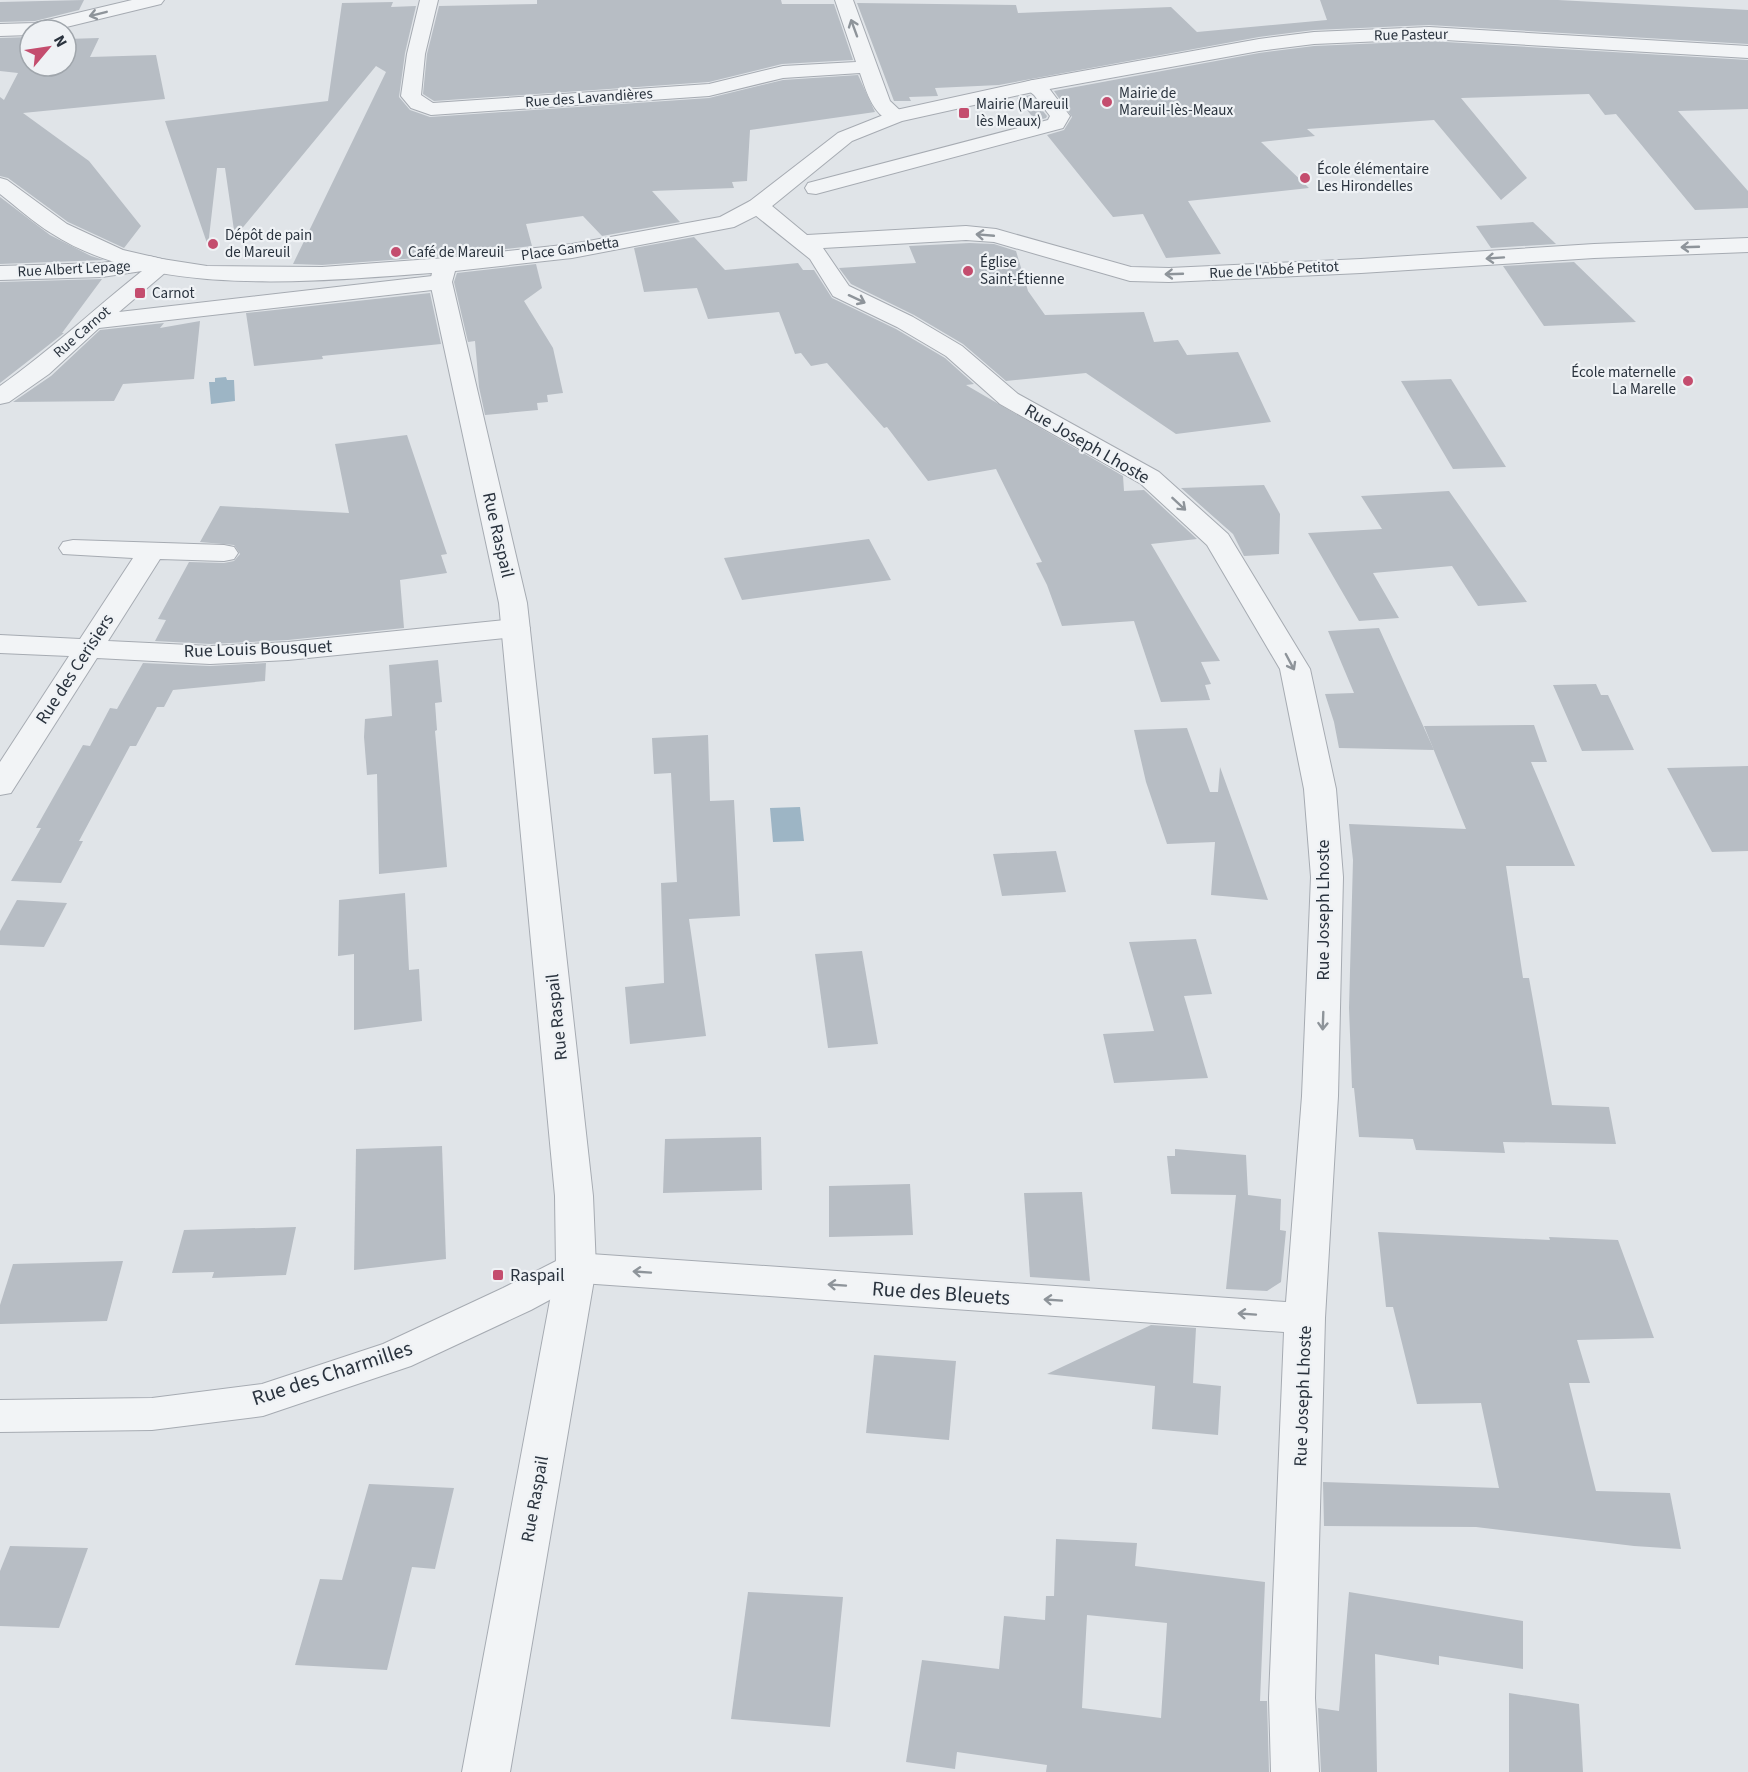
<svg xmlns="http://www.w3.org/2000/svg" width="1748" height="1772" viewBox="0 0 1748 1772" font-family="'Source Sans 3',sans-serif">
  <rect width="100%" height="100%" fill="#e0e4e8"/>
  <g fill="#9db5c5">
    <path d="M226 377 227 380H234L235 401 211 404 209 382H215V378Z"/>
    <path d="M800 807 804 841 773 842 770 808Z"/>
  </g>
  <g fill="#b7bdc4" fill-rule="evenodd">
    <path d="M84 0 79 10 35 21 0 22V2Z"/>
    <path d="M537 0H781L782 4H834L853 60 782 64 709 82 434 101 423 94 427 54 439 6 537 4Z"/>
    <path d="M1320 0H1558L1748 10V44L1429 25 1314 30 1259 37 999 85 935 88 938 96 909 97 911 101H894L857 3 1016 5 1018 13 1171 7 1197 32 1327 20Z"/>
    <path d="M393 2 391 7 416 6 405 53 399 97 410 110 430 117 709 98 783 80 858 75 875 112 750 130 747 181 732 182 734 188 652 191 680 222 602 236 583 216 526 224 532 246 445 256 322 265 293 264 386 72 376 66 235 237 225 168H217L208 246 165 121 328 101 342 3Z"/>
    <path d="M30 37V66H66V39L99 38 90 57 156 55 165 99 23 113 89 161 141 226 124 248 68 222 8 178 0 176V97L4 100 18 73 0 71V38Z"/>
    <path d="M1429 41 1748 60V109L1678 111 1748 191V208L1695 210 1616 114 1605 115 1589 94 1461 98 1527 178 1501 200 1434 120 1307 129 1315 136 1261 142 1309 188 1188 201 1221 254 1166 258 1143 214 1113 217 1047 135 1064 130 1072 117 1054 91 1259 53 1314 46Z"/>
    <path d="M1030 95 1047 116 1046 118 1036 121 1017 98Z"/>
    <path d="M0 197 50 235 91 256 104 260 0 264Z"/>
    <path d="M1533 222 1556 244 1491 248 1476 226Z"/>
    <path d="M694 237 725 270 798 263 803 270H814L832 298 896 329 945 358 974 384 966 385 1123 476 1124 491 1144 490 1197 539 1151 544 1220 661 1201 662 1211 684 1205 685 1210 700 1161 702 1134 621 1062 626 1047 585 1036 563 1042 562 996 469 928 481 887 427 884 428 827 363 811 366 801 353 795 354 779 312 708 319 697 288 644 292 634 248Z"/>
    <path d="M970 243 994 244 1016 251 1028 291 1045 315 1144 312 1154 342 1178 340 1187 355 1238 352 1271 422 1176 434 1086 373 1006 381 963 344 914 315 851 284 839 268 916 263 909 246Z"/>
    <path d="M1574 262 1636 322 1544 326 1503 266Z"/>
    <path d="M536 264 542 288 524 301 553 348 563 393 547 395 548 402 537 403 538 410 485 415 479 387 475 341 468 342 454 282 457 273Z"/>
    <path d="M102 279 62 333H64L0 383V282Z"/>
    <path d="M430 293 441 344 322 356 323 359 254 366 246 313Z"/>
    <path d="M200 321 194 379 123 384 114 401 13 402 51 376 100 330 164 323 160 328Z"/>
    <path d="M1451 379 1506 467 1453 469 1401 381Z"/>
    <path d="M407 435 447 554 441 555 447 573 400 580 404 628 288 640 210 644 155 641 166 620 158 619 189 562 224 563 234 561 240 554 234 545 200 542 220 506 349 513 335 444Z"/>
    <path d="M1264 485 1280 514 1279 554 1244 556 1233 534 1181 488Z"/>
    <path d="M1449 491 1527 602 1478 606 1452 566 1373 573 1399 618 1359 621 1308 533 1382 529 1361 496Z"/>
    <path d="M869 539 891 580 742 600 724 558Z"/>
    <path d="M1379 628 1434 750 1339 748 1334 722 1325 694 1354 693 1328 631Z"/>
    <path d="M438 660 442 702 435 703 437 730 435 731 447 867 379 874 377 774 367 775 364 737 365 719 392 716 389 665Z"/>
    <path d="M143 663 210 666 266 663 265 681 173 690 164 707H157L136 746H130L79 841H83L61 883 11 881 41 828H36L83 745 90 746 110 708 117 709Z"/>
    <path d="M1596 684 1601 695H1608L1634 750 1582 751 1553 685Z"/>
    <path d="M1534 725 1547 762H1531L1575 866H1506L1523 978H1529L1552 1105 1609 1107 1616 1144 1503 1142 1505 1153 1416 1150 1413 1139 1359 1137 1354 1088H1352L1349 1008 1353 860 1349 824 1466 829 1424 726Z"/>
    <path d="M1187 728 1210 792H1218L1220 767 1268 900 1211 895 1215 842 1167 844 1146 782 1134 730Z"/>
    <path d="M708 735 710 801 734 800 740 916 689 919 706 1036 630 1044 625 987 664 983 661 883 677 882 671 773 654 774 652 738Z"/>
    <path d="M1748 766V851L1712 852 1667 768Z"/>
    <path d="M1056 851 1066 892 1002 896 993 854Z"/>
    <path d="M405 893 409 970 419 969 422 1021 354 1030V954L338 956 339 900Z"/>
    <path d="M17 900 67 903 44 947 0 945V931Z"/>
    <path d="M1196 939 1212 994 1184 996 1208 1078 1114 1083 1103 1034 1154 1031 1129 942Z"/>
    <path d="M862 951 878 1044 828 1048 815 954Z"/>
    <path d="M761 1137 762 1190 663 1193 665 1139Z"/>
    <path d="M442 1146 446 1259 354 1270 356 1149Z"/>
    <path d="M1175 1149 1246 1155 1248 1195 1281 1199 1280 1230 1286 1231 1281 1282 1267 1291 1226 1289 1236 1195 1171 1194 1167 1156H1175Z"/>
    <path d="M910 1184 913 1235 829 1237V1186Z"/>
    <path d="M1082 1192 1090 1281 1030 1277 1024 1193Z"/>
    <path d="M296 1227 286 1275 212 1278 214 1272 172 1273 184 1230Z"/>
    <path d="M1378 1232 1550 1240 1549 1237 1618 1240 1654 1338 1577 1340 1590 1383H1569L1596 1491 1670 1493 1681 1549 1634 1546 1476 1527 1324 1526 1323 1482 1499 1488 1481 1403 1417 1404 1393 1307H1386Z"/>
    <path d="M123 1261 107 1321 0 1324V1305L13 1264Z"/>
    <path d="M1151 1325 1196 1328 1193 1383 1221 1386 1218 1435 1152 1429 1155 1386 1047 1374Z"/>
    <path d="M874 1355 956 1361 949 1440 866 1433Z"/>
    <path d="M369 1484 454 1488 435 1569 412 1567 387 1670 295 1665 320 1579 342 1580Z"/>
    <path d="M1056 1539 1137 1543 1135 1566 1265 1582 1260 1701H1267L1269 1772H1046L1047 1765 957 1752 955 1769 906 1762 922 1660 999 1669 1004 1616 1045 1620 1046 1596H1054ZM1087 1615 1167 1623 1161 1718 1082 1708Z"/>
    <path d="M10 1546 88 1548 59 1628 0 1626V1571Z"/>
    <path d="M748 1592 843 1597 830 1727 731 1719Z"/>
    <path d="M1349 1592 1523 1621V1669L1439 1656V1665L1375 1654 1377 1772H1321L1318 1708 1339 1711Z"/>
    <path d="M1509 1693 1579 1704 1583 1772H1509Z"/>
  </g>
  <g fill="none" stroke-linecap="round" stroke-linejoin="round">
    <g stroke="#a6abb2" stroke-width="2">
      <path id="pedestrian" d="M1033 80 1048 87 1070 116 1063 128 816 194 808 193 805 188 808 183 1048 120 1050 116 1034 95 1023 86 1026 82Z"/>
    </g>
    <g stroke="#a6abb2" stroke-width="2">
      <g id="minor">
        <path d="M132 0H164L161 4 54 30H30V35L0 36V24L35 23Z"/>
        <path d="M420 0H438L425 54 421 95 433 103 709 84 783 66 856 62 835 0H853L890 101 906 116 903 120C876 127 867 93 860 73L783 78 709 96 431 115 411 108 401 96 407 54Z"/>
        <path d="M758 200 766 201 807 235 966 226 996 229 1131 267 1169 268 1361 259 1594 244 1748 238V252L1594 258 1361 273 1169 282 1130 281 994 242 966 240 823 248 849 286 913 317 962 346 1018 394 1159 472 1228 534 1310 669 1336 789 1343 877 1338 1096 1325 1318 1315 1698 1319 1772H1271L1269 1698 1284 1332 581 1283 531 1310 411 1366 263 1416 152 1430 0 1432V1400L152 1398 262 1384 383 1344 503 1288 562 1258 576 1253 1286 1302 1302 1096 1311 877 1304 789 1280 669 1207 545 1141 484 1000 404 946 356 897 327 833 296 810 259 750 211 747 206 750 201Z"/>
        <path d="M149 256 170 261 173 266 119 312 441 275 449 277 452 282 449 287 441 289 99 328 49 374 9 402 0 404V386C50 351 94 309 142 271L102 277 0 280V266L102 263Z"/>
        <path d="M73 540 224 545 234 547 238 553 234 559 224 561 160 559 108 641 210 646 288 642 516 619 526 622 530 628 526 634 516 637 288 660 210 664 97 658 11 793 0 795V762L69 656 0 653V635L80 639 133 558 63 554 59 548 63 542Z"/>
      </g>
    </g>
    <g stroke="#a6abb2" stroke-width="2">
      <path id="tertiary" d="M1429 27 1748 46V58L1429 39 1314 44 1259 51 1033 92 902 121 852 141 766 211 734 227 572 258 455 271 452 282 527 603 593 1196 596 1268 510 1772H462L556 1268 555 1196 499 603 430 282 432 273C317 281 152 299 51 233 33 222 17 207 0 194V178L7 180 67 224 123 250 162 259 207 266 322 267 445 258 572 244 720 217 750 201 838 133 896 110 1033 80 1259 39 1314 32Z"/>
    </g>
    <use href="#pedestrian" fill="#f2f4f6" fill-rule="evenodd"/>
    <use href="#minor" fill="#f2f4f6" fill-rule="evenodd"/>
    <use href="#tertiary" fill="#f2f4f6" fill-rule="evenodd"/>
  </g>
  <defs><path id="oneway-shaft" d="M-6 0H5M1.5-3L5.5 0L1.5 3" fill="none" stroke-width="1.6" stroke-linecap="round" stroke-linejoin="round" transform="scale(1.5)"/></defs>
  <g stroke="#8e949a">
    <use href="#oneway-shaft" transform="translate(98 14) rotate(166)"/>
    <use href="#oneway-shaft" transform="translate(854 28) rotate(-110)"/>
    <use href="#oneway-shaft" transform="translate(985 235) rotate(-175)"/>
    <use href="#oneway-shaft" transform="translate(1690 247) rotate(178)"/>
    <use href="#oneway-shaft" transform="translate(1495 258) rotate(176)"/>
    <use href="#oneway-shaft" transform="translate(1174 274) rotate(178)"/>
    <use href="#oneway-shaft" transform="translate(857 299) rotate(25)"/>
    <use href="#oneway-shaft" transform="translate(1179 504) rotate(43)"/>
    <use href="#oneway-shaft" transform="translate(1290 662) rotate(62)"/>
    <use href="#oneway-shaft" transform="translate(1323 1021) rotate(92)"/>
    <use href="#oneway-shaft" transform="translate(642 1272) rotate(-176)"/>
    <use href="#oneway-shaft" transform="translate(837 1285) rotate(-176)"/>
    <use href="#oneway-shaft" transform="translate(1053 1300) rotate(-176)"/>
    <use href="#oneway-shaft" transform="translate(1247 1314) rotate(-176)"/>
  </g>
  <g fill="#c44d6e" stroke="#eff2f5" stroke-width="2">
    <circle cx="1107" cy="102" r="6"/>
    <rect x="958" y="107" width="12" height="12" rx="3"/>
    <circle cx="1305" cy="178" r="6"/>
    <circle cx="213" cy="244" r="6"/>
    <circle cx="396" cy="252" r="6"/>
    <circle cx="968" cy="271" r="6"/>
    <rect x="134" y="287" width="12" height="12" rx="3"/>
    <circle cx="1688" cy="381" r="6"/>
    <rect x="492" y="1269" width="12" height="12" rx="3"/>
  </g>
  <g text-anchor="middle" dominant-baseline="central" stroke-width="4.5" stroke-linejoin="round" paint-order="stroke">
    <g font-size="15" fill="#2a333e" stroke="#eff2f5">
      <text transform="translate(1411 35) rotate(-1)">Rue Pasteur</text>
      <text transform="translate(589 98) rotate(-4)">Rue des Lavandières</text>
      <text transform="translate(570 249) rotate(-8)">Place Gambetta</text>
      <text transform="translate(74 269) rotate(-3)">Rue Albert Lepage</text>
      <text transform="translate(1274 270) rotate(-3)">Rue de l'Abbé Petitot</text>
      <text transform="translate(82 332) rotate(-41)">Rue Carnot</text>
    </g>
    <g font-size="15" fill="#2a333e" stroke="#eff2f5" text-anchor="start">
      <text x="1119" y="93">Mairie de<tspan x="1119" dy="17">Mareuil-lès-Meaux</tspan></text>
      <text x="976" y="104">Mairie (Mareuil<tspan x="976" dy="17">lès Meaux)</tspan></text>
      <text x="1317" y="169">École élémentaire<tspan x="1317" dy="17">Les Hirondelles</tspan></text>
      <text x="225" y="235">Dépôt de pain<tspan x="225" dy="17">de Mareuil</tspan></text>
      <text x="408" y="252">Café de Mareuil</text>
      <text x="980" y="262">Église<tspan x="980" dy="17">Saint-Étienne</tspan></text>
      <text x="152" y="293">Carnot</text>
      <text x="1676" y="372" text-anchor="end">École maternelle<tspan x="1676" dy="17">La Marelle</tspan></text>
    </g>
    <g font-size="18" fill="#2a333e" stroke="#eff2f5">
      <text transform="translate(1087 444) rotate(30)">Rue Joseph Lhoste</text>
      <text transform="translate(498 535) rotate(77)">Rue Raspail</text>
      <text transform="translate(258 649) rotate(-2)">Rue Louis Bousquet</text>
      <text transform="translate(75 669) rotate(-57)">Rue des Cerisiers</text>
      <text transform="translate(1323 910) rotate(-90)">Rue Joseph Lhoste</text>
      <text transform="translate(557 1017) rotate(-96)">Rue Raspail</text>
      <text transform="translate(1303 1396) rotate(-88)">Rue Joseph Lhoste</text>
      <text transform="translate(535 1499) rotate(-80)">Rue Raspail</text>
    </g>
    <g font-size="18" fill="#2a333e" stroke="#eff2f5" text-anchor="start">
      <text x="510" y="1275">Raspail</text>
    </g>
    <g font-size="21" fill="#2a333e" stroke="#eff2f5">
      <text transform="translate(941 1293) rotate(4)">Rue des Bleuets</text>
      <text transform="translate(332 1373) rotate(-18)">Rue des Charmilles</text>
    </g>
  </g>
  <g transform="translate(48 48) rotate(61)"><circle r="28" fill="#eff2f5" stroke="#a0a6ac" stroke-width="1.5"/>
  <path d="M0-4.5L10 22L0 15L-10 22Z" fill="#c44d6e"/>
  <text y="-9" font-size="16" font-weight="bold" text-anchor="middle" fill="#2a333e">N</text>
  </g>
</svg>
